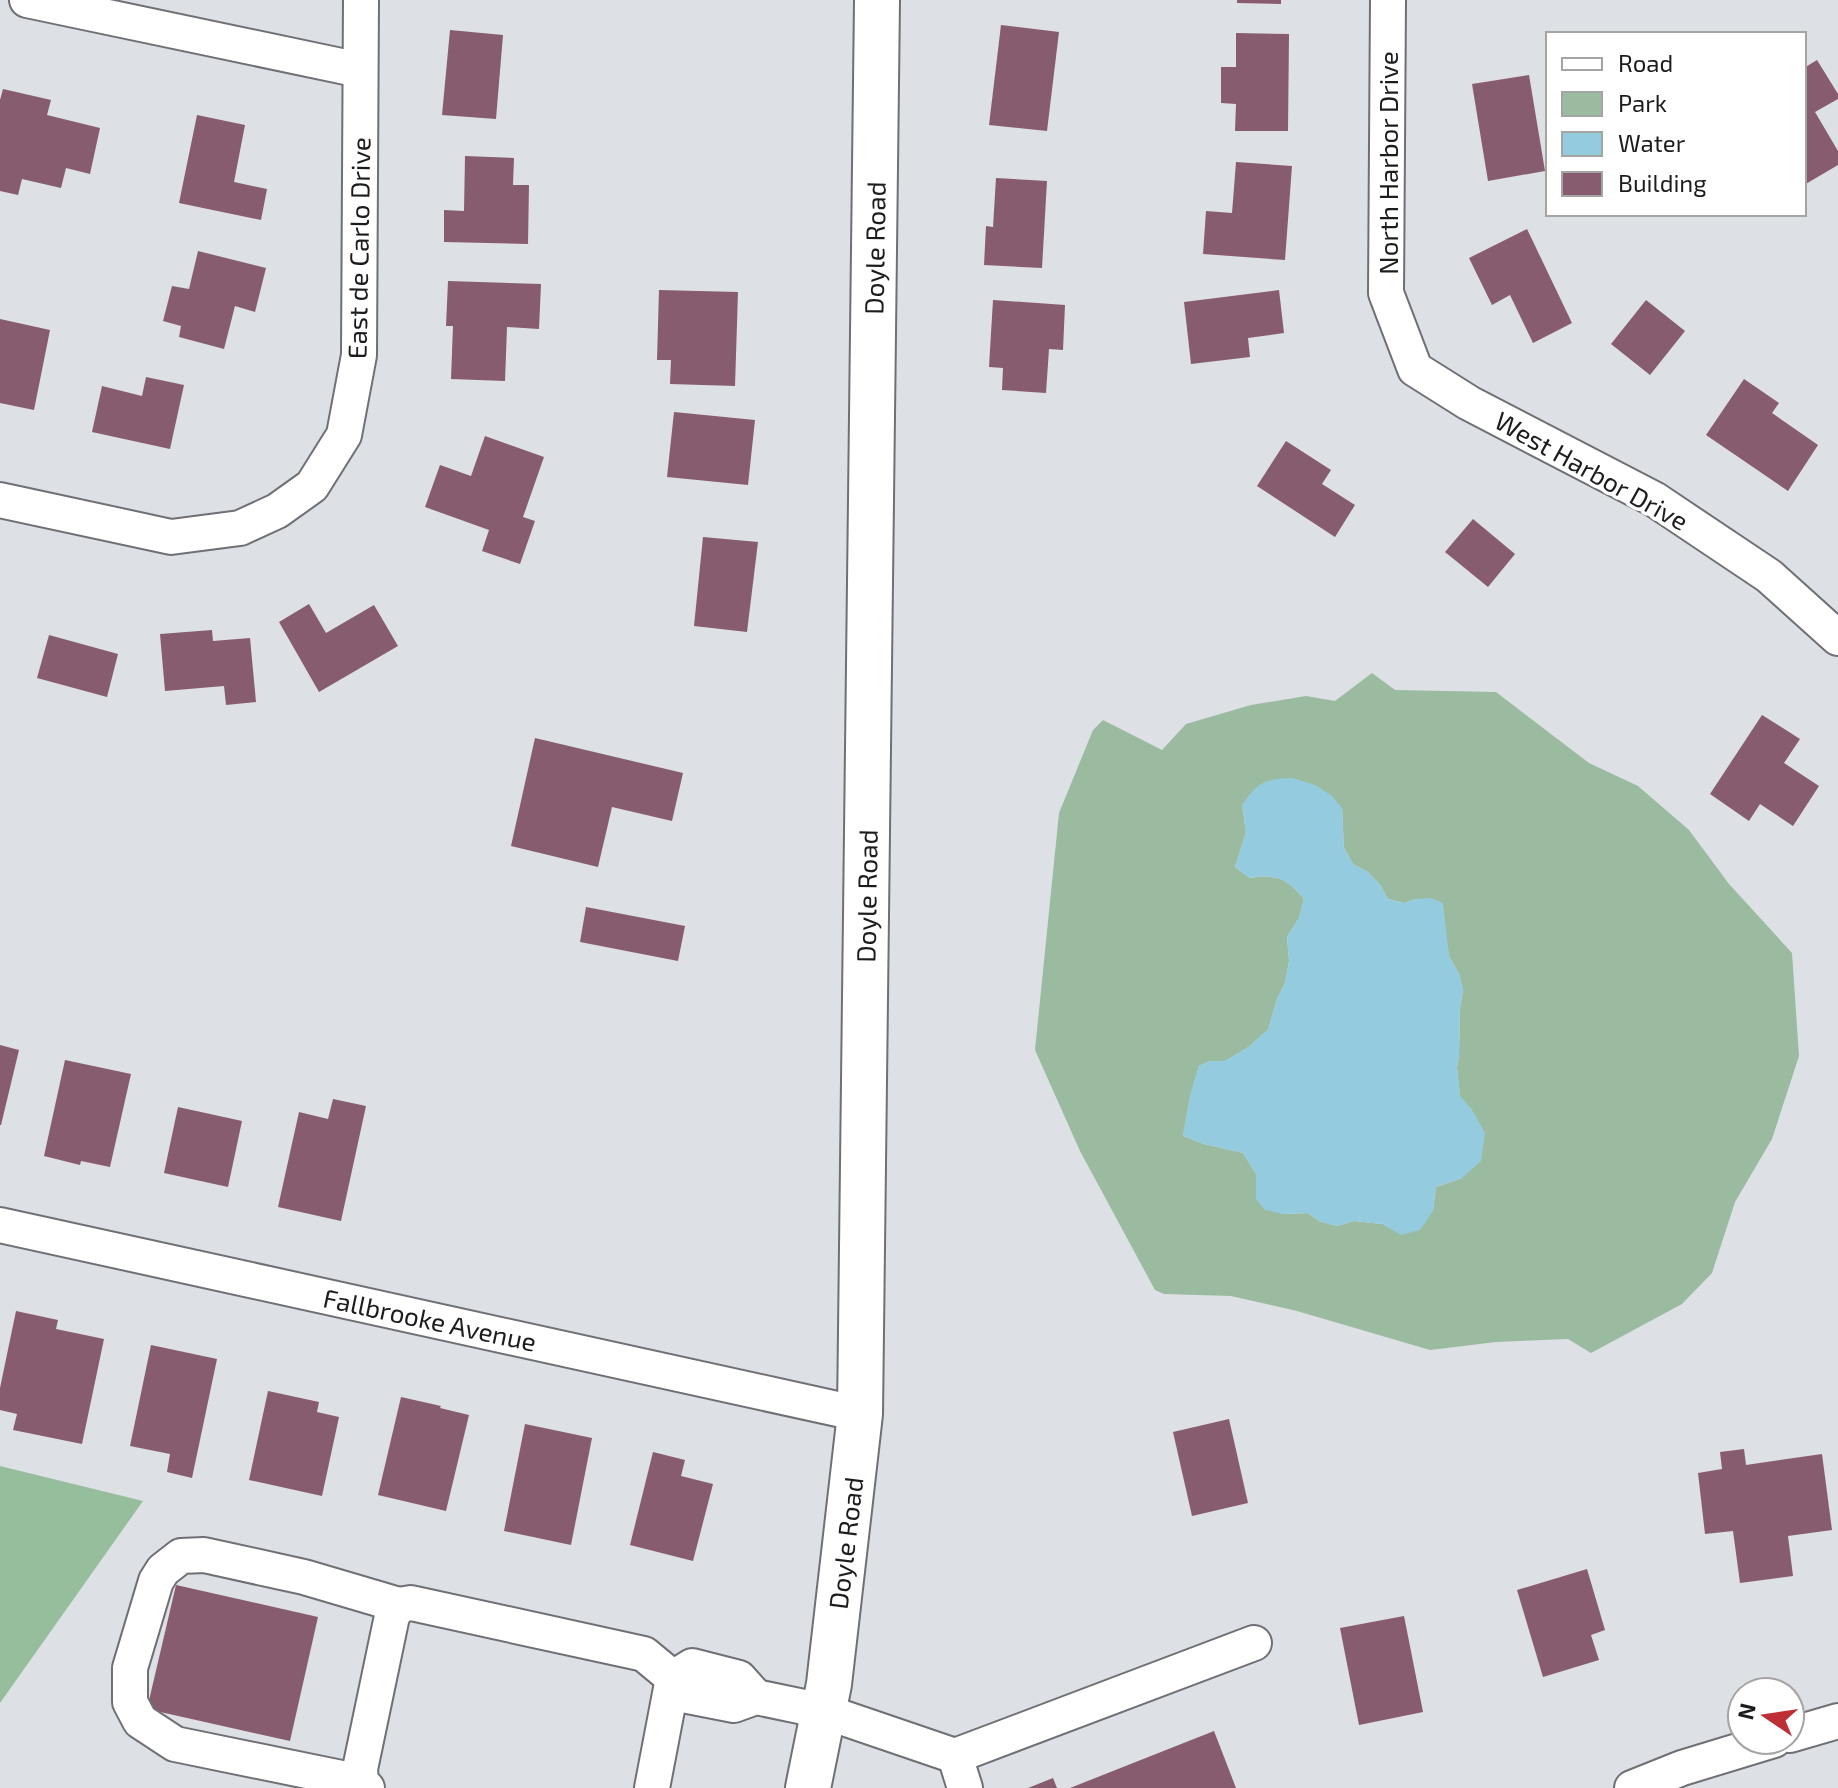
<svg xmlns="http://www.w3.org/2000/svg" width="1838" height="1788" viewBox="0 0 1838 1788" font-family="'Exo 2',sans-serif">
  <rect width="100%" height="100%" fill="#dde0e5"/>
  <path fill="#9abb9f" fill-rule="evenodd" d="M1372 673 1395 690 1496 692 1589 763 1638 786 1689 830 1729 884 1792 953 1799 1056 1772 1139 1735 1202 1712 1273 1682 1304 1591 1353 1568 1339 1496 1342 1430 1350 1297 1311 1231 1296 1164 1294 1155 1290 1080 1151 1035 1050 1059 813 1093 730 1103 720 1162 750 1186 724 1251 705 1306 696 1335 701ZM1242 805 1342 808 1344 848 1353 864 1368 872 1381 886 1388 899 1404 903 1416 899 1445 931 1449 956 1459 974 1463 990 1460 1008 1459 1056 1457 1068 1460 1097 1472 1110 1462 1178 1436 1187 1433 1211 1382 1224 1354 1221 1337 1226 1319 1221 1308 1213 1283 1214 1256 1199V1174L1243 1153 1204 1144 1183 1136 1190 1097 1199 1066 1210 1061H1225L1247 1048 1268 1030 1277 999 1285 983 1289 961 1287 937 1299 918 1304 899C1286 878 1278 874 1250 878L1235 867 1246 832Z"/>
  <path fill="#96bd9c" d="M0 1466 143 1501 0 1703Z"/>
  <path fill="#95cbdf" d="M1292 778 1315 785 1332 796 1342 808 1344 848 1353 864 1368 872 1381 886 1388 899 1404 903 1416 899 1431 898 1443 903 1449 956 1459 974 1463 990 1460 1008 1459 1056 1457 1068 1460 1096 1472 1110 1485 1133 1481 1161 1462 1178 1436 1187 1433 1211 1420 1230 1401 1235 1382 1224 1354 1221 1337 1226 1319 1221 1308 1213 1283 1214 1265 1210 1256 1199V1174L1243 1153 1204 1144 1183 1136 1190 1096 1199 1066 1210 1061H1225L1247 1048 1268 1030 1277 999 1285 983 1289 961 1287 937 1299 918 1304 899C1286 878 1278 874 1250 878L1235 867 1246 832 1242 805C1258 782 1264 779 1292 778Z"/>
  <g fill="#875c6e">
    <path d="M1237 0H1281V4L1237 3Z"/>
    <path d="M1001 25 1059 32 1047 131 989 125Z"/>
    <path d="M450 30 503 35 496 119 442 115Z"/>
    <path d="M1236 33 1289 34 1288 131H1235L1236 104 1221 103V67H1236Z"/>
    <path d="M1817 60 1838 94V99L1815 112 1838 151V165L1804 185V68Z"/>
    <path d="M1529 75 1545 171 1488 181 1472 84Z"/>
    <path d="M3 89 51 100 47 115 100 128 90 174 66 168 61 188 22 179 18 195 0 191V100Z"/>
    <path d="M197 115 245 125 234 182 267 189 261 220 179 203Z"/>
    <path d="M465 156 514 158 513 185H529L528 244 444 242V210L464 211Z"/>
    <path d="M1236 162 1292 166 1285 260 1203 254 1206 211 1232 213Z"/>
    <path d="M996 178 1047 181 1042 268 984 265 986 226 993 227Z"/>
    <path d="M1527 229 1572 323 1533 343 1510 295 1492 305 1469 258Z"/>
    <path d="M198 251 266 268 255 312 235 306 224 349 179 337 181 326 163 321 172 286 189 289Z"/>
    <path d="M448 281 541 284 539 329 507 327 505 381 451 379 453 326H446Z"/>
    <path d="M659 290 738 292 735 386 670 384 671 360H657Z"/>
    <path d="M1279 290 1284 333 1248 338 1250 357 1191 364 1184 302Z"/>
    <path d="M993 300 1065 305 1063 350 1049 349 1046 393 1002 390 1003 368 989 367Z"/>
    <path d="M1646 300 1685 331 1650 375 1611 344Z"/>
    <path d="M0 319 50 330 34 410 0 403Z"/>
    <path d="M146 377 184 385 170 449 92 432 102 386 142 396Z"/>
    <path d="M1744 379 1779 403 1772 413 1818 445 1788 491 1706 435Z"/>
    <path d="M674 412 755 420 748 485 667 477Z"/>
    <path d="M485 436 544 457 523 517 535 521 520 564 482 551 489 530 425 507 440 465 471 476Z"/>
    <path d="M1286 441 1331 470 1322 484 1355 505 1335 537 1257 486Z"/>
    <path d="M1473 519 1515 554 1488 587 1445 552Z"/>
    <path d="M703 537 758 542 747 632 694 626Z"/>
    <path d="M309 604 326 633 374 605 398 646 319 692 279 622Z"/>
    <path d="M212 630 213 641 250 638 256 702 226 705 224 686 165 691 160 634Z"/>
    <path d="M49 635 118 654 107 697 37 678Z"/>
    <path d="M1762 715 1800 739 1784 763 1819 786 1793 826 1760 804 1749 821 1710 794Z"/>
    <path d="M535 738 683 773 672 821 612 807 598 867 511 846Z"/>
    <path d="M586 907 685 926 678 961 580 942Z"/>
    <path d="M0 1045 19 1050 1 1125H0Z"/>
    <path d="M65 1060 131 1074 110 1167 81 1161 80 1165 44 1156Z"/>
    <path d="M333 1099 366 1106 341 1221 278 1207 299 1112 328 1119Z"/>
    <path d="M178 1107 242 1121 228 1187 164 1173Z"/>
    <path d="M16 1311 58 1320 56 1329 104 1339 82 1444 13 1430 17 1414 0 1410V1388Z"/>
    <path d="M151 1345 217 1359 192 1478 167 1472 170 1454 130 1446Z"/>
    <path d="M268 1391 319 1402 317 1412 339 1417 322 1496 249 1480Z"/>
    <path d="M401 1397 441 1406 440 1408 469 1415 446 1511 378 1495Z"/>
    <path d="M1229 1419 1248 1503 1192 1516 1173 1432Z"/>
    <path d="M525 1424 592 1438 571 1545 504 1531Z"/>
    <path d="M1744 1449 1746 1465 1822 1454 1832 1530 1788 1536 1793 1576 1740 1583 1733 1531 1705 1534 1698 1473 1722 1469 1720 1452Z"/>
    <path d="M653 1452 685 1460 681 1476 713 1484 693 1561 630 1545Z"/>
    <path d="M1587 1569 1605 1630 1591 1635 1599 1660 1543 1677 1517 1590Z"/>
    <path d="M176 1585 318 1617 290 1741 147 1709Z"/>
    <path d="M1404 1616 1423 1712 1359 1725 1340 1628Z"/>
    <path d="M1214 1731 1236 1788H1070Z"/>
    <path d="M1053 1778 1057 1788H1028Z"/>
  </g>
  <g fill="none" stroke-linecap="round" stroke-linejoin="round">
    <g stroke="#6e7075" stroke-width="38">
      <g id="minor">
        <path d="M27 0 360 70"/>
        <path d="M1388 0 1386 293 1415 369 1469 403 1654 499 1769 576 1838 638"/>
        <path d="M0 500 171 537 240 528 277 511 312 486 344 435 359 355 361 0"/>
        <path d="M0 1225 860 1414"/>
        <path d="M756 1697 739 1678 692 1666 673 1678 688 1696 734 1705 756 1697 823 1711 955 1756 965 1788"/>
        <path d="M1790 1735 1838 1721"/>
        <path d="M955 1756 1254 1643"/>
        <path d="M361 1782 175 1744 140 1721 130 1702V1668L156 1581 163 1570 181 1556 204 1555 304 1577 399 1605"/>
        <path d="M367 1788 361 1782 360 1769 392 1616 399 1605 411 1603 644 1654 673 1678 652 1788"/>
        <path d="M1632 1788 1682 1768 1774 1740"/>
      </g>
    </g>
    <g stroke="#6e7075" stroke-width="48">
      <path id="major" d="M808 1788 829 1684 860 1414 877 0"/>
    </g>
    <use href="#minor" stroke="#fff" stroke-width="34"/>
    <use href="#major" stroke="#fff" stroke-width="44"/>
  </g>
  <g text-anchor="middle" dominant-baseline="central" stroke-width="7" stroke-linejoin="round" paint-order="stroke">
    <g font-size="26" fill="#1b1c1e" stroke="#fff">
      <text transform="translate(1387 163) rotate(-90)">North Harbor Drive</text>
      <text transform="translate(358 248) rotate(-89)">East de Carlo Drive</text>
      <text transform="translate(874 248) rotate(-89)">Doyle Road</text>
      <text transform="translate(1592 470) rotate(29)">West Harbor Drive</text>
      <text transform="translate(866 896) rotate(-89)">Doyle Road</text>
      <text transform="translate(430 1319) rotate(12)">Fallbrooke Avenue</text>
      <text transform="translate(845 1543) rotate(-83)">Doyle Road</text>
    </g>
  </g>
  <rect x="1546" y="32" width="260" height="184" fill="#ffffff" stroke="#a4a4a5" stroke-width="2"/>
  <rect x="1562" y="58" width="40" height="12" fill="#ffffff" stroke="#a4a4a5" stroke-width="2"/>
  <text x="1618" y="72" font-size="24" fill="#1b1c1e">Road</text>
  <rect x="1562" y="92" width="40" height="24" fill="#9abb9f" stroke="#a4a4a5" stroke-width="2"/>
  <text x="1618" y="112" font-size="24" fill="#1b1c1e">Park</text>
  <rect x="1562" y="132" width="40" height="24" fill="#95cbdf" stroke="#a4a4a5" stroke-width="2"/>
  <text x="1618" y="152" font-size="24" fill="#1b1c1e">Water</text>
  <rect x="1562" y="172" width="40" height="24" fill="#875c6e" stroke="#a4a4a5" stroke-width="2"/>
  <text x="1618" y="192" font-size="24" fill="#1b1c1e">Building</text>
  <g transform="translate(1766 1716) rotate(283)"><circle r="38" fill="#ffffff" stroke="#a4a4a5" stroke-width="2"/>
  <path d="M0-6L14 30L0 20L-14 30Z" fill="#be2e36"/>
  <text y="-12" font-size="22" font-weight="bold" text-anchor="middle" fill="#1b1c1e">N</text>
  </g>
</svg>
